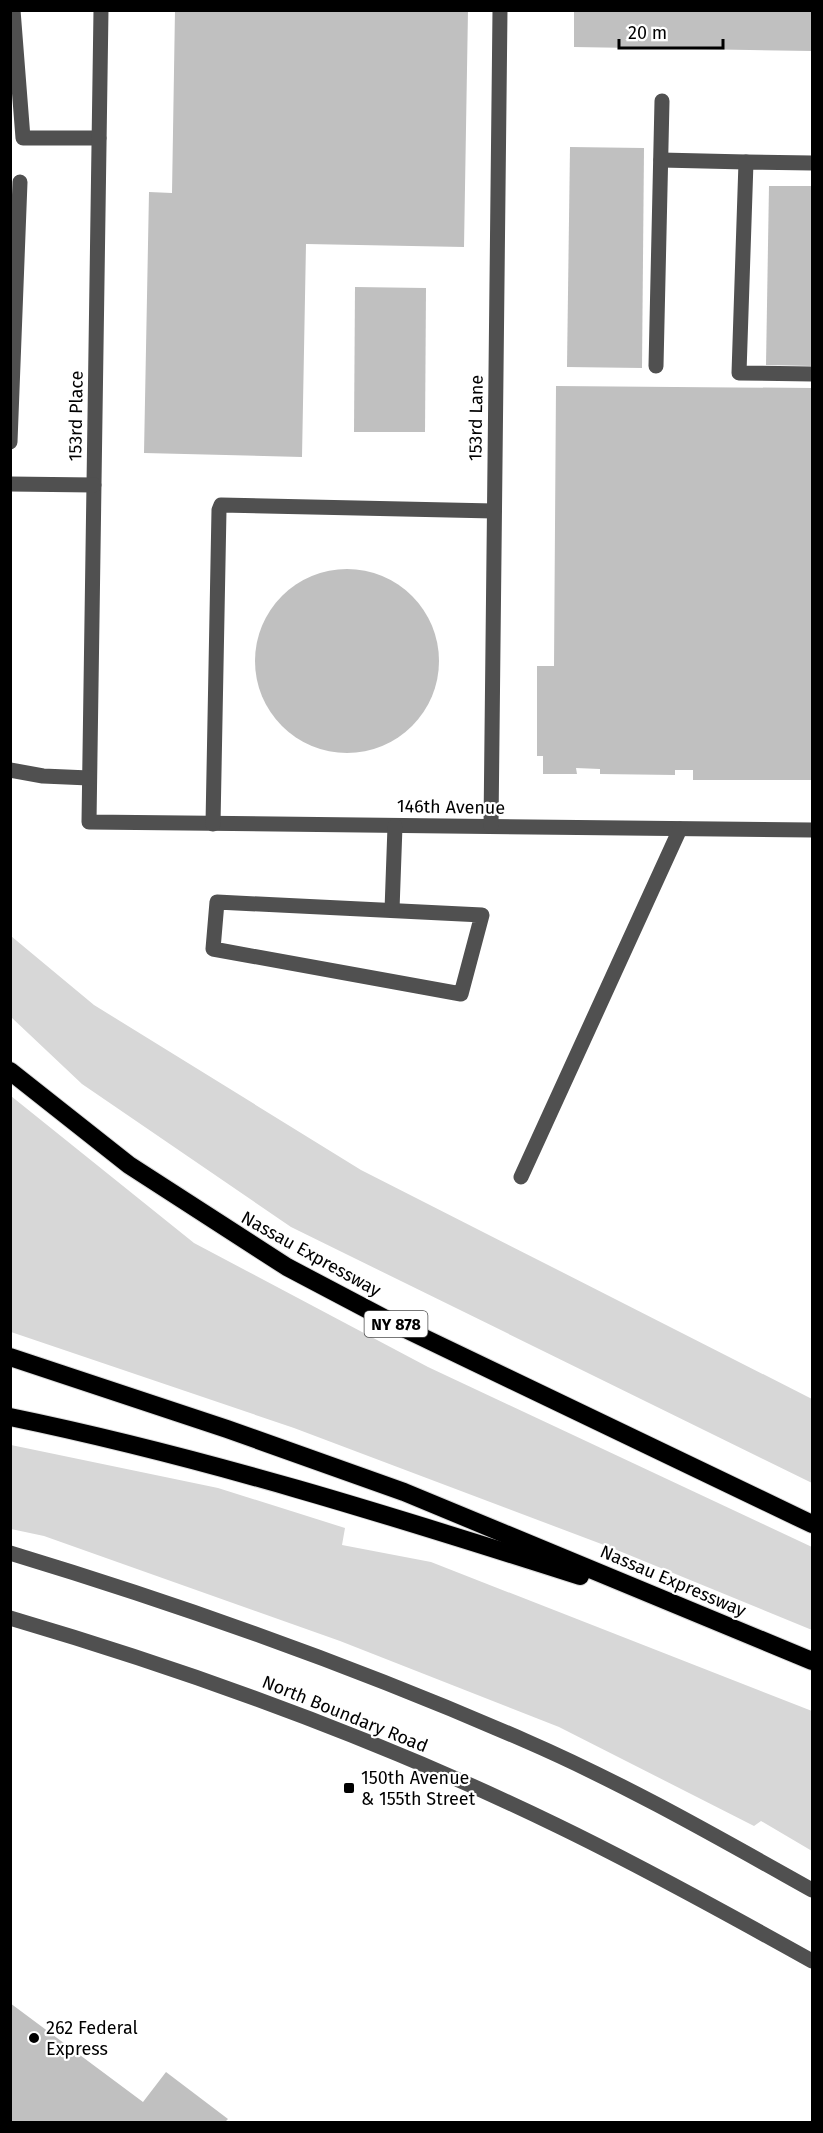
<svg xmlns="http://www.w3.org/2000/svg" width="823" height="2133" viewBox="0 0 823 2133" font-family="'Fira Sans',sans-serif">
  <rect width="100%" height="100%" fill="#fff"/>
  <g fill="#d7d7d7">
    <path d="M11 936 94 1005 361 1170 812 1399V1483L291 1227 82 1084 11 1017Z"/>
    <path d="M11 1096 194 1243 428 1367 812 1547V1630L612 1548 294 1428 11 1332Z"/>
    <path d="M11 1445 218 1488 345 1528 342 1545 431 1562 812 1711V1851L761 1821 754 1826 559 1727 340 1641 44 1536 11 1529Z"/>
  </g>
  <g fill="#c0c0c0">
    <path d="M175 10H468L464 247 306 244 302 457 144 453 149 192 172 193Z"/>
    <path d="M574 10H812V51L574 47Z"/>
    <path d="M570 147 644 148 642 368 567 367Z"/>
    <path d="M769 186H812V366L766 365Z"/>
    <path d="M355 287 426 288 425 432H354Z"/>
    <path d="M556 386 812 388V780H693V770H675V775L600 774V769L576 768 577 774H543V756H537V666H554Z"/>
    <circle cx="347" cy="661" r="92"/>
    <path d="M10 2003 143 2102 166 2072 228 2119 225 2122H10Z"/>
  </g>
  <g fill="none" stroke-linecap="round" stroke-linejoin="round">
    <g stroke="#dbdbdb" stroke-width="20">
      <g id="highway">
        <path d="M10 1071 129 1165 287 1267 397 1325 812 1524"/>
        <path d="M10 1357 227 1429 404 1492 812 1661"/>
        <path d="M10 1417C204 1457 392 1516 580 1576"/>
      </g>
    </g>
    <g stroke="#505050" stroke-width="15">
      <path d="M13 10 23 138H99"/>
      <path d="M101 10 89 822 812 830"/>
      <path d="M661 160 746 162"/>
      <path d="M812 163 746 162 739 373 812 374"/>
      <path d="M656 366 662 101"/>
      <path d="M10 442 20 182"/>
      <path d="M10 484 94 485"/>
      <path d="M10 770 43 776 89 778"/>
      <path d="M213 824 219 510 221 505 494 511"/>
      <path d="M491 826 500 10"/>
      <path d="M217 902 482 915 461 994 213 949Z"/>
      <path d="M392 910 395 826"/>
      <path d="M521 1177 680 829"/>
      <path d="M10 1553C185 1606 359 1668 526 1741 625 1784 719 1838 812 1890"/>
      <path d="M10 1618C197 1673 381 1740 556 1825 643 1867 728 1914 812 1961"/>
    </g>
    <use href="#highway" stroke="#000" stroke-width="18"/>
  </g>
  <g fill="#000" stroke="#fff" stroke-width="2">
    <rect x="343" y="1782" width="12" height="12" rx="3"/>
    <circle cx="34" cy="2038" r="6"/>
  </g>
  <g text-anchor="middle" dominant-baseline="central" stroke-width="4.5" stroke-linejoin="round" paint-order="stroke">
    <rect fill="#fff" stroke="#4c4c4c" stroke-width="1.5" x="364.5" y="1311" width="63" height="26" rx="4.5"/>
    <g font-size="16" font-weight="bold" fill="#000">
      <text x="396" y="1324">NY 878</text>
    </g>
    <g font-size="18" fill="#000" stroke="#fff">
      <text transform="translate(76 416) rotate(-89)">153rd Place</text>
      <text transform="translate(476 418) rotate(-89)">153rd Lane</text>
      <text transform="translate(451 807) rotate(1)">146th Avenue</text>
      <text transform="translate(311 1254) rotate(29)">Nassau Expressway</text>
      <text transform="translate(673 1581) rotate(23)">Nassau Expressway</text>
      <text transform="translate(345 1714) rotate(22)">North Boundary Road</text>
    </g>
    <g font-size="18" fill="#000" stroke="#fff" text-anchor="start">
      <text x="361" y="1778">150th Avenue<tspan x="361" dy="21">&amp; 155th Street</tspan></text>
      <text x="46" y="2028">262 Federal<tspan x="46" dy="21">Express</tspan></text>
    </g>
  </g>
  <rect width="823" height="2133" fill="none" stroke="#000000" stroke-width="24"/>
  <path d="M619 39v9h104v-9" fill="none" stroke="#000000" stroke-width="3"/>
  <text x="628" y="39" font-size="18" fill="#000000" stroke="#ffffff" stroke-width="4.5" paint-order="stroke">20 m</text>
</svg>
